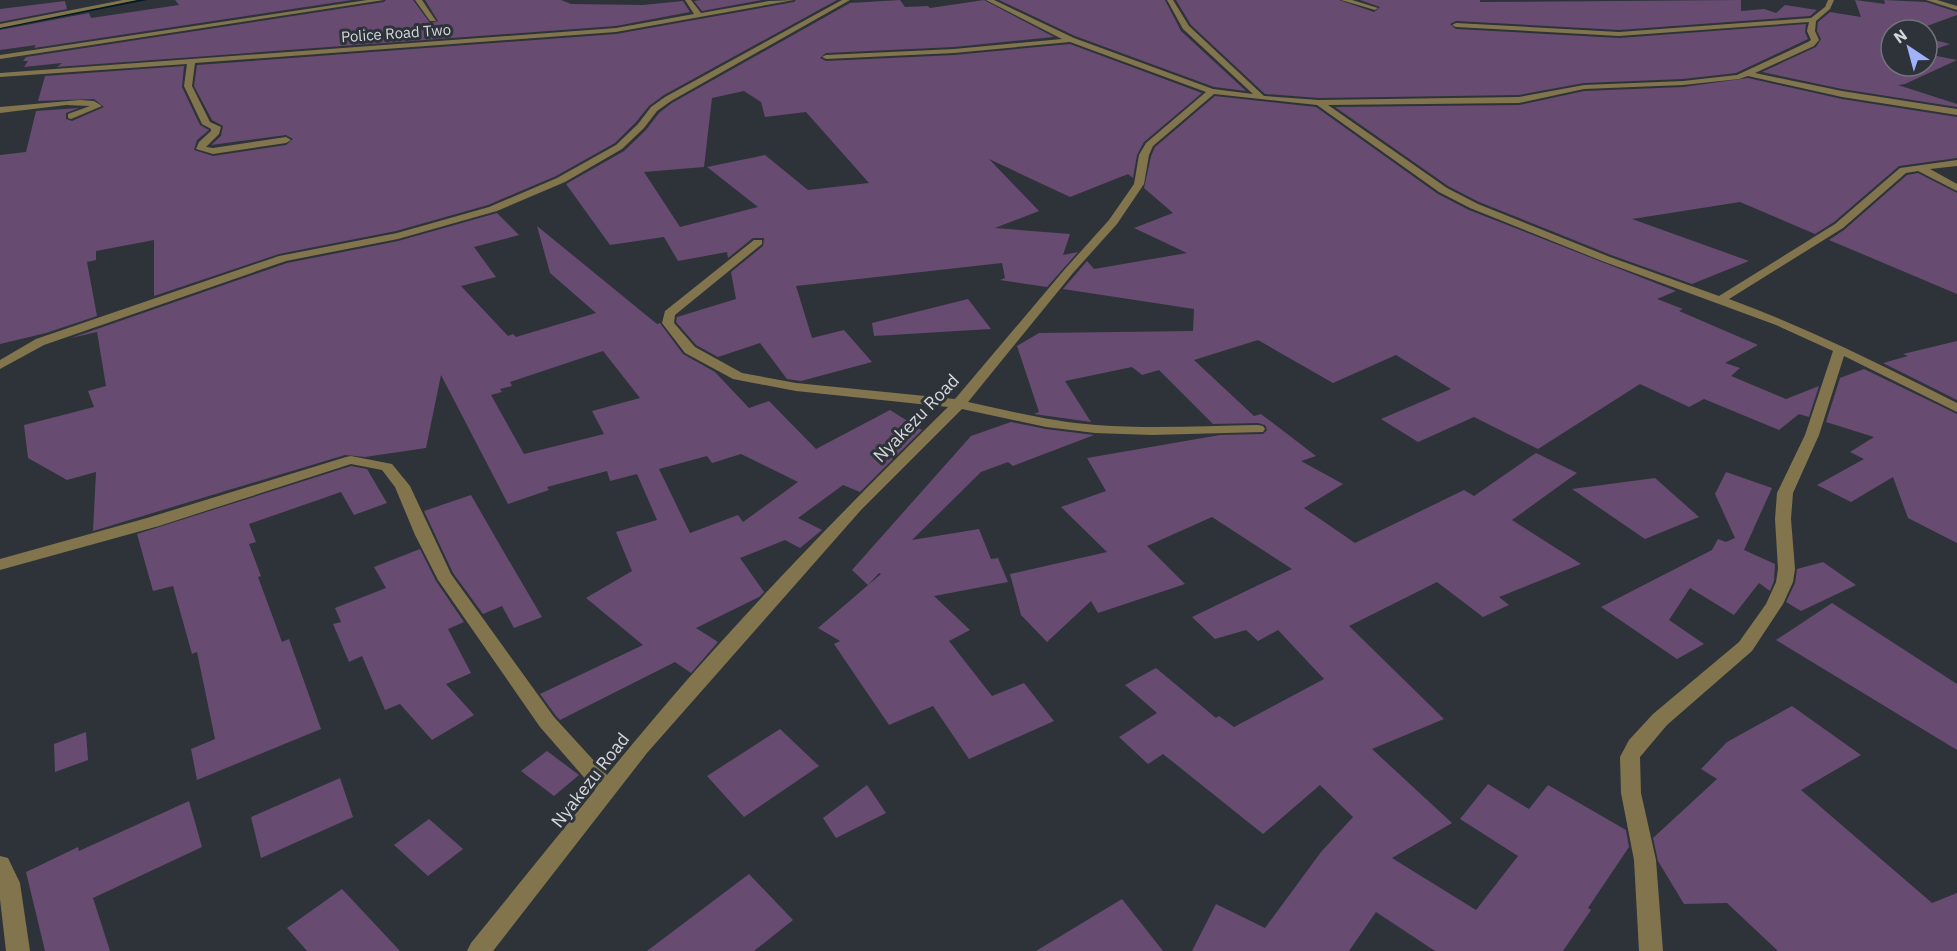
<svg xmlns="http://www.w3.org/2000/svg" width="1957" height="951" viewBox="0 0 1957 951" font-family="'IBM Plex Sans',sans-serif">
  <rect width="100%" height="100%" fill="#2d3339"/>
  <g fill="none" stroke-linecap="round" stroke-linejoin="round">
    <path fill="#001a27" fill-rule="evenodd" d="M137 0H147L0 29V25Z"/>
  </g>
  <g fill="#684b71" fill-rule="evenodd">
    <path d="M175 0H352L34 48 36 45 0 50V30L89 13 91 18 179 5Z"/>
    <path d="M386 0H413L430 23 438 21 425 0H561L571 4 643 5 683 1 690 12 616 26 57 67 62 63 24 67 28 61H23L26 57 384 2Z"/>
    <path d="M701 0H762L702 11 694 1Z"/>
    <path d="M796 0H837L664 95 649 106 636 122 615 143 556 176 488 205 396 231 279 254 154 296V240L96 251V260L87 262 97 316 46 333 0 344V155L26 152 36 111 79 108 66 113V119L72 121 104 107 94 99 38 101 45 76 184 66 182 87 200 125 209 130 197 140 194 150 213 156 286 145 293 139 286 135 211 145 221 136 223 126 212 120 194 86 197 65 616 34 794 2Z"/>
    <path d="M900 0 905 7 928 6 930 8 984 0 1054 37 954 47 826 53 820 58 826 61 954 55 1070 44 1202 93 1144 142 1137 155 1133 178 1128 174 1070 197 989 159 1039 211 995 228 1070 234 1063 255 1078 252 1047 287 1000 280 1005 278 1002 263 796 286 812 338 844 330 872 362 801 381 787 379 760 343 718 357 696 345 676 322 677 317 736 299 731 272 763 246 764 238H753L728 258 727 252 678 261 664 237 610 245 566 184 624 151 646 130 659 113 672 103 850 3ZM744 91 761 102 765 117 806 112 869 183 808 190 765 155 707 167 758 207 680 227 644 172 704 167 712 98Z"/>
    <path d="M999 0H1165L1181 31 1246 91 1214 87 1075 36Z"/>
    <path d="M1176 0H1339L1374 12 1380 7 1360 0H1480V2L1741 0V11L1764 9 1776 13 1785 5 1817 10 1810 16 1619 30 1456 21 1450 24 1456 29 1619 38 1806 24 1805 32 1808 39 1736 73 1683 79 1584 83 1519 95 1319 98 1265 94 1191 25Z"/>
    <path d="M1855 0 1885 4 1884 0 1926 2 1957 12V15L1916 30H1891V66H1927V54L1957 60 1905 84 1898 85 1957 104V107L1842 89 1762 72 1816 47 1821 39 1817 31 1818 22 1830 12 1861 17Z"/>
    <path d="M65 1 67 9 0 22V9Z"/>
    <path d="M1927 38 1950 44 1927 52Z"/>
    <path d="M1748 78 1842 99 1957 117V158L1899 166 1834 222 1815 234 1740 202 1632 219 1749 261 1692 284 1611 255 1479 202 1448 186 1335 107 1519 105 1584 91 1683 87Z"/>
    <path d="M1215 96 1316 107 1438 194 1469 210 1676 291 1657 299 1683 309 1679 311 1758 345 1725 363 1740 368 1731 376 1786 399 1819 386 1809 417 1799 414 1779 430 1704 399 1689 407 1640 384 1538 449 1474 417 1418 442 1381 419 1451 389 1396 355 1333 383 1258 340 1194 360 1254 416 1261 414 1316 456 1301 461 1343 484 1304 508 1355 543 1464 490 1474 496 1536 453 1577 473 1512 520 1581 564 1499 597 1509 605 1483 617 1437 582 1349 626 1444 719 1372 749 1452 823 1392 858 1476 910 1518 856 1460 819 1488 784 1529 809 1548 785 1626 830 1629 847 1588 908 1591 910 1563 951H1435L1376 912 1349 951H1192L1216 904 1265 928 1321 852 1353 817 1320 785 1263 834 1163 754 1148 764 1119 737 1157 713 1125 685 1156 668 1216 718 1219 716 1234 727 1324 679 1278 630 1258 641 1246 630 1215 639 1192 617 1292 569 1212 517 1147 546 1185 584 1098 613 1091 601 1047 642 1021 615 1010 574 1107 552 1061 507 1106 491 1087 458 1220 435 1263 434 1267 430 1265 425 1258 423 1213 424 1159 370 1142 375 1132 367 1065 381 1091 422 1034 414 1039 412 1017 346 1039 333 1193 331 1194 309 1063 289 1087 261 1094 269 1187 253 1134 228 1173 213 1144 188 1151 156 1155 147Z"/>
    <path d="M1918 173 1957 193V294L1829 240 1844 230 1907 175Z"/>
    <path d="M497 213 519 235 474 247 496 277 461 286 508 336 513 334 516 337 596 313 550 273 537 226 657 324 660 323 683 354 715 372 749 408 769 401 816 449 890 410 922 430 860 492 843 485 798 518 822 530 800 548 785 540 740 558 764 592 759 597 696 628 718 642 691 673 675 662 560 720 556 716 540 694 643 645 586 598 632 571 616 532 657 520 637 474 610 481 607 471 547 487 549 490 508 504 441 375 426 448 365 457 345 455 93 531 96 472 67 480 28 458 24 425 94 407 88 391 106 386 97 332 71 338 287 263 398 241ZM603 351 640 398 592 411 604 434 524 454 491 395 502 392 500 389 512 386 510 382ZM741 454 798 482 743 522 738 515 690 533 659 469 707 456 712 463Z"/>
    <path d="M968 299 991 329 874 336 872 323Z"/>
    <path d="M1957 341V400L1883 363 1908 356 1903 354Z"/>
    <path d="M1864 369 1957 414V543L1908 518 1893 477 1851 502 1817 485 1864 459 1850 452 1874 437 1826 422 1840 378Z"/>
    <path d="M1011 422 1046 429 1094 435 1013 466 1008 462 981 472 912 540 979 529 991 559 998 558 1008 582 934 596 970 630 949 641 992 696 1024 683 1054 721 969 759 933 706 889 725 834 644 840 641 818 628 881 574 879 573 868 585 852 570 971 436Z"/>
    <path d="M351 466 367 469 387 503 354 515 341 492 249 524 256 542 249 544 261 576 258 577 282 642 289 639 321 729 197 780 191 749 215 739 197 652 192 654 173 586 153 591 137 534Z"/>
    <path d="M1726 472 1772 488 1744 550 1775 564 1774 581 1770 591 1759 583 1734 615 1690 588 1669 620 1704 644 1677 659 1601 607 1712 550 1718 539 1726 542 1735 538 1715 494Z"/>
    <path d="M1655 478 1699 517 1645 539 1572 489Z"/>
    <path d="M471 495 505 554 542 617 514 628 502 606 483 614 453 573 424 511Z"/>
    <path d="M420 549 436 581 464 622 448 629 471 673 446 684 474 715 432 740 400 704 385 710 362 656 349 662 333 624 341 622 335 608 386 588 374 567Z"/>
    <path d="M1823 562 1856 585 1801 611 1786 602 1795 583 1797 569Z"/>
    <path d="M1832 603 1957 684V750L1776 640Z"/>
    <path d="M1792 706 1861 755 1801 790 1932 903 1957 893V951H1778L1727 903 1684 904 1658 861 1653 838 1717 779 1701 769 1727 742Z"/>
    <path d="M780 729 819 766 744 817 707 776Z"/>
    <path d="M86 732 88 760 55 772 54 744Z"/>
    <path d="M547 751 579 775 554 796 521 771Z"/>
    <path d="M340 778 353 817 261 858 251 817Z"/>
    <path d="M867 785 886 813 836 838 823 818Z"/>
    <path d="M189 801 202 847 93 898 110 951H45L26 872 78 847 79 851Z"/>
    <path d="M429 819 463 849 428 876 394 845Z"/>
    <path d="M749 874 793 920 754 951H647Z"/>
    <path d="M342 889 400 951H307L287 928Z"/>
    <path d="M1122 899 1163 951H1036Z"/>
  </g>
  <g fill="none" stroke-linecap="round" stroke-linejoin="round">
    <g fill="#82754d" fill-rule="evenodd">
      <path d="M123 0H137L0 28V24Z"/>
      <path d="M367 0H384L0 59V55Z"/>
      <path d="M415 0H422L436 21H430Z"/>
      <path d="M685 0H691L701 13 769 1 794 0 616 32 195 63 192 86 210 122 221 127 219 134 206 147 213 148 286 137 291 140 286 143 213 154 196 149 199 142 211 131V129L202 124 184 86 187 64 0 77V73L616 28 694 14Z"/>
      <path d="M842 0H850L671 101 657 111 644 128 622 149 565 182 497 211 398 239 286 261 44 345 0 369V360L36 339 279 256 397 233 489 207 557 178 616 145 638 124 651 107 665 97Z"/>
      <path d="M986 0H994L1074 38 1213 89 1253 94 1183 29 1167 0H1173L1189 26 1264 96 1319 100 1519 97 1584 85 1683 81 1737 75 1808 42 1811 40 1807 31 1809 22 1619 36 1456 27 1452 25 1456 23 1619 32 1811 18 1825 7 1828 0H1834L1830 9 1816 21 1815 31 1819 40 1814 46 1755 73 1842 91 1957 109V115L1842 97 1748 76 1739 79 1683 85 1584 89 1519 103 1328 105 1447 188 1478 204 1610 257 1719 296 1835 224 1900 168 1957 160V166L1930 169 1957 184V191L1918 171 1906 173 1843 228 1729 299C1808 328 1882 365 1957 403V412L1844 356 1819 435 1793 493 1791 519 1795 569 1793 582 1783 604 1752 651 1667 725 1640 757 1641 793 1656 860 1663 951H1639L1634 860 1621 793 1620 757 1629 740 1653 714 1739 642 1766 604 1776 582 1778 569 1775 519 1777 493 1805 435 1833 351 1776 325 1602 261 1470 208 1439 192 1317 105 1214 94 1153 146 1149 155 1144 184 1117 224 1073 273 968 402C1010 411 1052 422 1096 425 1150 429 1204 426 1258 425L1263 426 1265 429 1263 432 1152 435 1095 433 1046 427 962 409 861 510 647 753 493 951H467L471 943 595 790 540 727 438 580 415 535 395 487 382 470 351 464 159 526 0 570V559L147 518 346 457 351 456 392 464 410 486 451 574 554 717 607 775C712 645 829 524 948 407L796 391 733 379 685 353 662 323 665 311 754 240H762V244L675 315 674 323 695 347 742 373 796 383 955 399 1065 269 1109 220 1134 184 1139 155 1146 143 1206 92 1070 42 954 53 826 59 822 57 826 55 954 49 1062 39Z"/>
      <path d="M1341 0H1352L1378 8 1375 10Z"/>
      <path d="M1926 0H1937L1957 6V10Z"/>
      <path d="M80 100 94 101 102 106 71 119 68 118V114L90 106 66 105 0 113V107Z"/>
      <path d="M0 856 8 858 20 883 30 951H6L0 899Z"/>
    </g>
  </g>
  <g text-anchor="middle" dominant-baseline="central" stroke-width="6" stroke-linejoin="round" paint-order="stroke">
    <g font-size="15" fill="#d4d8dc" stroke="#2d3339">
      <text transform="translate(396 33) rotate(-4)">Police Road Two</text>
    </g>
    <g font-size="18" fill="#d4d8dc" stroke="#2d3339">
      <text transform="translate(916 418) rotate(-46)">Nyakezu Road</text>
      <text transform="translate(590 780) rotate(-52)">Nyakezu Road</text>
    </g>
  </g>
  <g transform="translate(1909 48) rotate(324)"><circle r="28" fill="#2d3339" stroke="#70757a" stroke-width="1.5"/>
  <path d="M0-4.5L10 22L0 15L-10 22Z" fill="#a1b2fd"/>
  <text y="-9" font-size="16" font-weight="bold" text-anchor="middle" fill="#d4d8dc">N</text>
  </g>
</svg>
